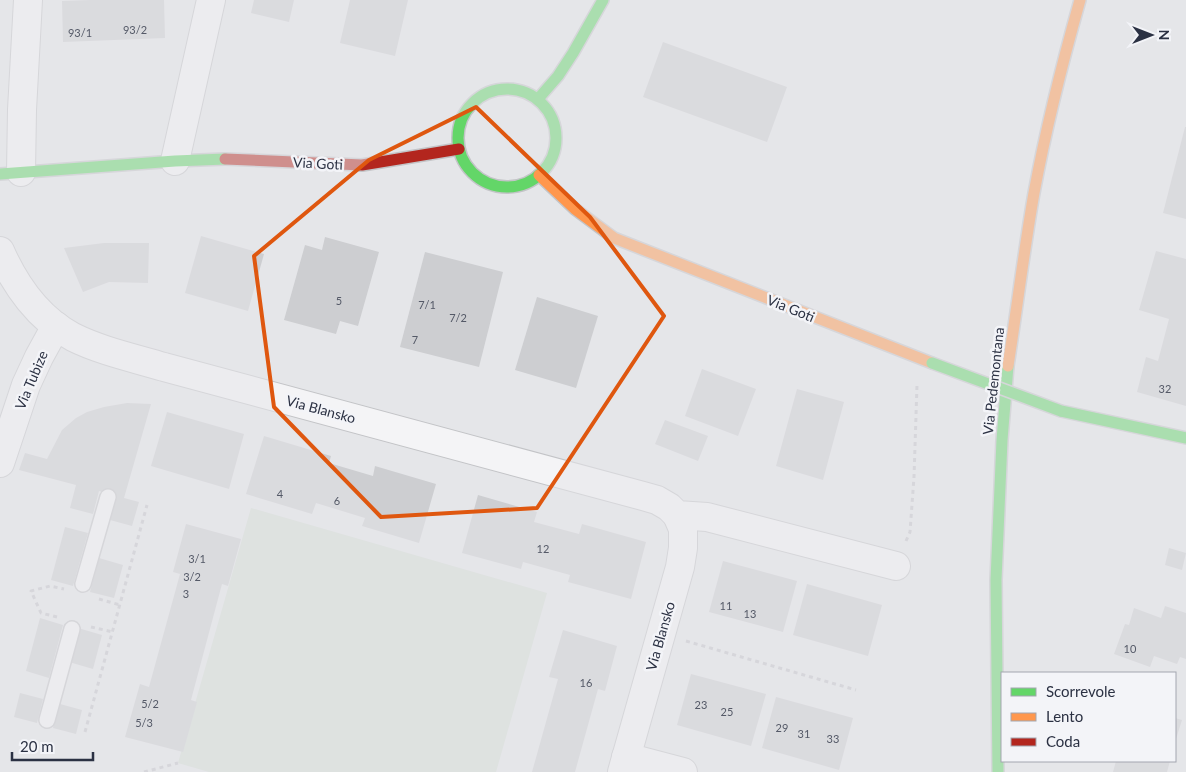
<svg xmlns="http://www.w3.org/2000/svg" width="1186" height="772" viewBox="0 0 1186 772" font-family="Lato,sans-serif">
  <rect width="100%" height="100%" fill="#e5e6e9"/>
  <path fill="#d4ddd5" d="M251 508 547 593 496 772H209L178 763Z"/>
  <g fill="#cdced1">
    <path d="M90 0H164L165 38 63 42 62 1Z"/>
    <path d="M254 0H294L289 22 251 13Z"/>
    <path d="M350 0H408L395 56 340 43Z"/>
    <path d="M663 42 787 87 767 142 643 97Z"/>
    <path d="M1185 127H1186V219L1163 213Z"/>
    <path d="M201 236 264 254 248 311 185 293Z"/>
    <path d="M325 237 379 252 358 326 340 321 336 334 284 320 305 245 322 250Z"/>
    <path d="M104 243H149L148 283 109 282 83 292 64 248Z"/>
    <path d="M1156 251 1186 259V406L1137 392 1146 357 1158 361 1169 319 1139 310Z"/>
    <path d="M425 252 503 272 479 367 400 347Z"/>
    <path d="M537 297 598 316 576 388 515 370Z"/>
    <path d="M702 369 756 389 738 436 685 416Z"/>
    <path d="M797 389 844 402 823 480 776 466Z"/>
    <path d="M127 403 151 404 124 498 139 502 132 526 110 520 117 496 99 491 93 514 70 508 76 485 19 470 25 453 47 459 62 430 76 418 87 412 104 407Z"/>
    <path d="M167 412 244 434 229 489 151 466Z"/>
    <path d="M665 420 708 436 698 461 655 444Z"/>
    <path d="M264 436 331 456 329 463 373 476 375 466 436 484 419 543 362 526 365 518 316 503 312 514 246 494Z"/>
    <path d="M478 495 537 512 534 522 579 534 582 524 646 542 631 599 568 582 570 575 523 562 521 569 462 553Z"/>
    <path d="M186 524 241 539 228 586 222 584 191 700 197 702 183 752 125 737 140 684 149 687 180 574 173 572Z"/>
    <path d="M65 527 88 533 73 586 51 580Z"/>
    <path d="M1169 548 1186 553 1182 570 1165 565Z"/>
    <path d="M99 558 123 565 114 598 90 592Z"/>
    <path d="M723 561 797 581 783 632 709 612Z"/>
    <path d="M807 584 882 605 868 656 793 635Z"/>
    <path d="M1165 606 1186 613V659L1180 657 1177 664 1154 656 1150 667 1114 654 1125 624 1129 625 1134 608 1161 618Z"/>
    <path d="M40 618 63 625 49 678 26 671Z"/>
    <path d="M78 628 102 635 93 669 69 662Z"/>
    <path d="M563 630 617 646 605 691 598 689 575 772H532L558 679 549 677Z"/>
    <path d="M691 674 766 694 751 746 677 725Z"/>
    <path d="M20 693 43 699 37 723 14 717Z"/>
    <path d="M776 697 853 718 839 770 762 748Z"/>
    <path d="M60 704 82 710 76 734 53 728Z"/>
    <path d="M1175 718 1182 720 1175 742Z"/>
    <path d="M1116 761H1170L1167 772H1113Z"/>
  </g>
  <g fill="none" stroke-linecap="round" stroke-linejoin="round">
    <g stroke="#c3c4c7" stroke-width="18">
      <g id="lane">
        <path d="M83 584 108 497"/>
        <path d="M47 720 72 629"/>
      </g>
    </g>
    <g stroke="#c3c4c7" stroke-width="30">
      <g id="street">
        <path d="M175 161 211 0"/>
        <path d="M21 172 22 110 28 0"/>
        <path d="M0 251C15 285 39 319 73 337 101 351 134 358 164 367L643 496 657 500 669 507 677 515 707 517 896 566"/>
        <path d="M0 463 26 385 39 357 56 326"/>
        <path d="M626 757 683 772"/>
        <path d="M622 772 680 567 683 548V529L677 515"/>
      </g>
    </g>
    <g stroke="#c3c4c7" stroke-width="14">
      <g id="fast">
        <circle cx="507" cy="138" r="49"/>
        <path d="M538 99 558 76 573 53 603 0"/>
        <path d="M0 174 175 161 225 159"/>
        <path d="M1061 411 1186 438"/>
        <path d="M998 772 996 580 1002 440 1008 366"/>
      </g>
    </g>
    <g stroke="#c3c4c7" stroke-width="14">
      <g id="slow">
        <path d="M539 175 575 209 614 238 932 363"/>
        <path d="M1008 366C1017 308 1024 250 1034 193 1046 128 1062 64 1080 0"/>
      </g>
    </g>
    <g stroke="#c3c4c7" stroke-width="14">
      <path id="jam" d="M225 159 362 165 459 149"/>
    </g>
    <g stroke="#c4c4c9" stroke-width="3" stroke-dasharray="4 4" stroke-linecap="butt">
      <path d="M906 541 910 532 914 477 917 385"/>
      <path d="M99 599 120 605"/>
      <path d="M57 617 41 613 31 591 50 586 64 589"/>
      <path d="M91 627 113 632"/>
      <path d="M686 641 856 690"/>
      <path d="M85 732 147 505"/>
      <path d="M144 772 178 763"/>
    </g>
    <use href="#lane" stroke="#f4f4f6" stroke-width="15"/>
    <use href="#street" stroke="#f4f4f6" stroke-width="28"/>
    <use href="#fast" stroke="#63d668" stroke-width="11"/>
    <use href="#slow" stroke="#ff974d" stroke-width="11"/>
    <use href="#jam" stroke="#b3261e" stroke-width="11"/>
    <g stroke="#c3c4c7" stroke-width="14" stroke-linecap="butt">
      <path id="fast-bridge" d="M932 363 1061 411"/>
    </g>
    <use href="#fast-bridge" stroke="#63d668" stroke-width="11"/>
  </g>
  <path d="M0 0H1186V772H0ZM476 107 590 217 664 316 537 508 381 517 274 407 254 256 369 160Z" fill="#e5e6e9" fill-opacity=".55" fill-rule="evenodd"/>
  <path fill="none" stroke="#df570f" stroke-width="4" stroke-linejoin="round" d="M476 107 590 217 664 316 537 508 381 517 274 407 254 256 369 160Z"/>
  <g text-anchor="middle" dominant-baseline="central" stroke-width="5" stroke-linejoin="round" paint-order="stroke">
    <g font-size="11" fill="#545967">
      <text x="135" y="29">93/2</text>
      <text x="80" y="32">93/1</text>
      <text x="339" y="300">5</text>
      <text x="427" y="304">7/1</text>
      <text x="458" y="317">7/2</text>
      <text x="415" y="339">7</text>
      <text x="1165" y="388">32</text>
      <text x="280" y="493">4</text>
      <text x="337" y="500">6</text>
      <text x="543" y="548">12</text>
      <text x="197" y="558">3/1</text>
      <text x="192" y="576">3/2</text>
      <text x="186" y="593">3</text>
      <text x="726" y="605">11</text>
      <text x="750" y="613">13</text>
      <text x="1130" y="648">10</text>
      <text x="586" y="682">16</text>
      <text x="150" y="703">5/2</text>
      <text x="701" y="704">23</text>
      <text x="727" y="711">25</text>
      <text x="144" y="722">5/3</text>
      <text x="782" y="727">29</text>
      <text x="804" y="733">31</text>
      <text x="833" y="738">33</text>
    </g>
    <g font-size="14" fill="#2b3143" stroke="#f3f4f8">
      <text transform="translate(318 163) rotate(3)">Via Goti</text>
      <text transform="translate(791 308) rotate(22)">Via Goti</text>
      <text transform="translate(31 380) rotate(-67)">Via Tubize</text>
      <text transform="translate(993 381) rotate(-84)">Via Pedemontana</text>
      <text transform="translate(321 409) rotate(15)">Via Blansko</text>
      <text transform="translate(660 636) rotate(-74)">Via Blansko</text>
    </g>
  </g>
  <rect x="1001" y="672" width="175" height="90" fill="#f3f4f8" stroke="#a3a6b0"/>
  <rect x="1011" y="688" width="25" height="8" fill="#63d668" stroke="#a3a6b0"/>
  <text x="1046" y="697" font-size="15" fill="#2b3143">Scorrevole</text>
  <rect x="1011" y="713" width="25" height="8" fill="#ff974d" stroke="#a3a6b0"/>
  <text x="1046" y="722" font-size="15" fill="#2b3143">Lento</text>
  <rect x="1011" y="738" width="25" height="8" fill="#b3261e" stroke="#a3a6b0"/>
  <text x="1046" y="747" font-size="15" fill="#2b3143">Coda</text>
  <g transform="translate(1151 35) rotate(90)" stroke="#f3f4f8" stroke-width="4" paint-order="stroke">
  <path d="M0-4L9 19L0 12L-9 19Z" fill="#2b3143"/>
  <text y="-8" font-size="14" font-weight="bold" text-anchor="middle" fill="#2b3143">N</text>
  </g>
  <path d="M12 752v8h81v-8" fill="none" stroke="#2b3143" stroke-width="2.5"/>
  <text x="20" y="752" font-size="15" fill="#2b3143" stroke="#f3f4f8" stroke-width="4" paint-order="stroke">20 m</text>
</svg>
